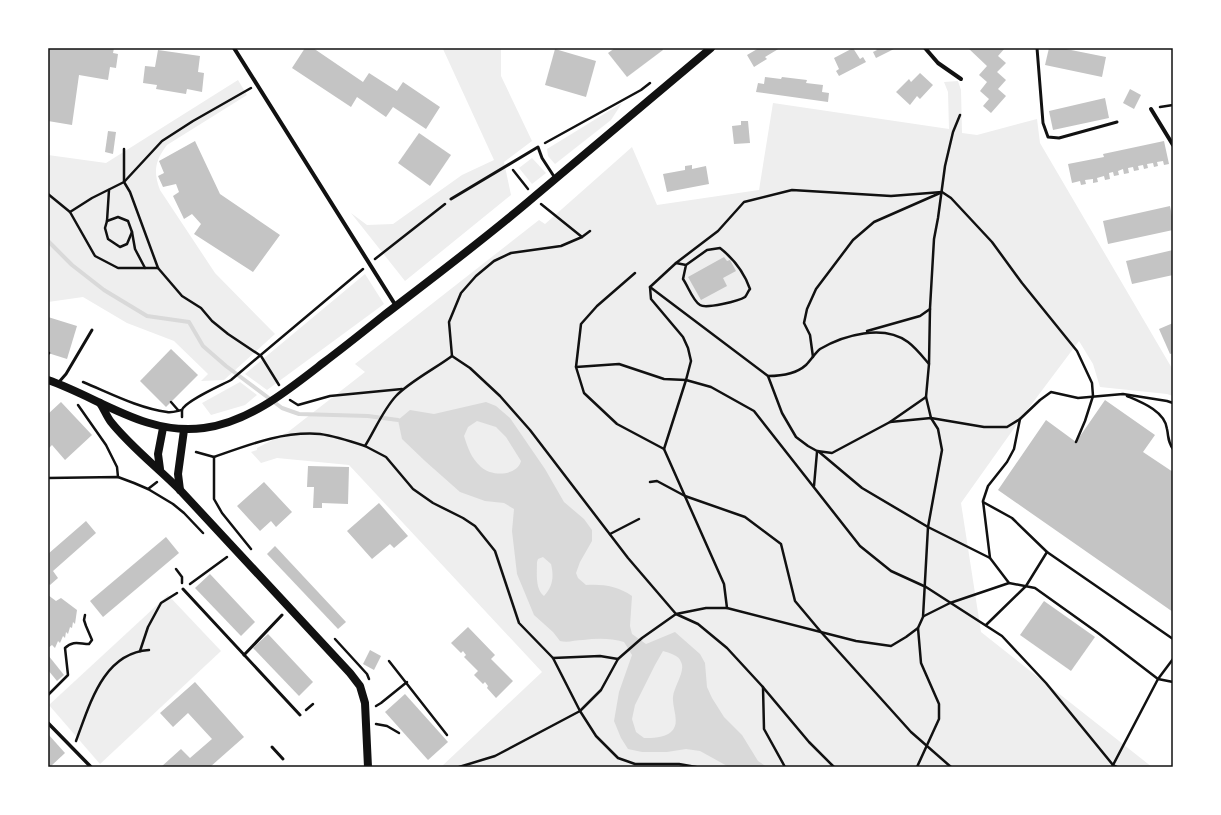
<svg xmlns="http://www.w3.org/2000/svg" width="1221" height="815" viewBox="0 0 1221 815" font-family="'Archivo Narrow',sans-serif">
  <rect width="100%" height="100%" fill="#fff"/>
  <g fill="#eee">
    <path d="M438 48H501V76L532 141 504 162 511 195 405 281 351 213 367 225 393 224 462 175 494 160 443 49Z"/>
    <path d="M238 80 247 95 167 145C155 161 153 171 160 190L215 273 275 334 224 380 201 381 208 374 174 341 127 323 83 297 48 302V155L106 163Z"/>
    <path d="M958 81 961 90 962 133 977 135 1037 119 1040 143 1173 370V396L1167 394 1100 387 1093 364 1079 341 1022 417 961 503 981 632 1152 767H441L542 672 349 465 277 458 261 463 251 452 257 450V448L288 432 365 372 355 364 539 220 545 224 632 147 657 205 759 190 773 103 949 129 948 92 944 82Z"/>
    <path d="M622 103 611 120 555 164 548 156 547 149Z"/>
    <path d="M532 158 546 173 532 184 519 168Z"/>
    <path d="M365 274 384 304 267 390 245 374Z"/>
    <path d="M240 382 257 395 245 405 211 415 202 403Z"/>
    <path d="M168 595 221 651 100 764 49 705Z"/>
  </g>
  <path fill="#d9d9d9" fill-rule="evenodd" d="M486 402 496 406 510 418 545 469 564 502 584 519 592 530V541L580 562 576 573 578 578 586 585C603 584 618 586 632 596L630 626 632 634 646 644 675 632 700 654 705 663 707 687 712 698 724 717 742 735 758 761 767 767H729L700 751 686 749 667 752H642L628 749 621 738 614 721 619 692 632 655 624 642C611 638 597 638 583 640 575 640 568 643 560 641L553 632 534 615 517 574 512 531 514 509 504 503 485 501 460 492 425 461 402 439 398 420 410 410 434 414ZM477 421 496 427 506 437 521 461C517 476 492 477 481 467 471 458 468 448 464 436L468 427ZM543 557 551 564C554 577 553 586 544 596 535 589 537 573 537 562L538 559ZM663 651C669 653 679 655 681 662 686 671 674 686 673 697 672 709 681 723 671 732 664 738 652 738 644 738L636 732 632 719 635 705 655 665Z"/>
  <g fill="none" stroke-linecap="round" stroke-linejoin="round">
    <path stroke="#d9d9d9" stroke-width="4" d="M48 241 72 265 104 290 147 316 189 322 203 346 226 366 282 408 299 414 368 416 398 420"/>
  </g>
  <g fill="#c4c4c4">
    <path d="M48 48H114L113 53 118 54 116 68 110 67 108 80 79 75 72 125 48 121Z"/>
    <path d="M305 48H313L363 82 369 73 397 91 403 82 440 107 426 129 393 107 386 117 357 97 351 107 292 68Z"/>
    <path d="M615 48H662L663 50 627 77 608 53Z"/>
    <path d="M759 48H780L765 57 767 59 754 67 747 55Z"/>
    <path d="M853 48 860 59 863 57 866 62 839 76 836 71 839 69 834 58Z"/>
    <path d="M875 48H896L876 58 873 52 877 50Z"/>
    <path d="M968 48H1005L998 56 1006 63 997 72 1006 80 998 89 1006 96 991 113 983 106 989 99 980 91 987 82 979 75 987 66Z"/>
    <path d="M1049 48H1061L1106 57 1102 77 1045 65Z"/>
    <path d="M555 49 596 61 586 97 545 85Z"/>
    <path d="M158 50 200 56 198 72 204 73 202 92 187 89 186 94 156 89 157 85 143 83 145 66 155 67Z"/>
    <path d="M920 73 933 85 920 99 917 96 910 105 896 92 909 79 911 82Z"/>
    <path d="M765 77 781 79 782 77 807 80 806 83 823 85 822 92 829 93 828 102 756 92 758 83 764 84Z"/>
    <path d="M1130 89 1141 95 1134 109 1123 103Z"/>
    <path d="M1105 98 1109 118 1053 130 1049 111Z"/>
    <path d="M741 121H748L750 143 734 144 732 126 741 125Z"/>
    <path d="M108 131 116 132 113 154 105 152Z"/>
    <path d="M419 133 451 155 430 186 398 163Z"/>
    <path d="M195 141 220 194 280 235 253 272 194 234 201 224 192 214 184 219 173 196 179 192 176 184 163 187 158 176 164 173 159 161Z"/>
    <path d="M1164 141 1169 164 1164 165 1163 161 1157 162 1158 166 1154 167 1153 163 1147 164 1148 168 1144 169 1143 165 1138 166 1139 170 1134 171 1133 167 1128 168 1129 173 1124 174 1123 169 1118 171 1119 175 1114 176 1113 172 1109 173 1110 179 1105 180 1104 176 1097 178 1098 182 1093 183V179L1085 180 1086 184 1081 185 1080 181 1072 183 1068 164 1104 157 1103 154Z"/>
    <path d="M692 165V169L706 166 709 184 667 192 663 174 685 170V166Z"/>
    <path d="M1170 206 1173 221V230L1108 244 1103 221Z"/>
    <path d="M1173 250V275L1132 284 1126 261Z"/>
    <path d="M724 257 727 261 730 260 736 271 723 278 727 286 701 300 688 277Z"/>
    <path d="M48 317 77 326 67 359 48 353Z"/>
    <path d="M1173 323V353L1170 354 1159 329Z"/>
    <path d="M171 349 198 375 166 407 140 381Z"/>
    <path d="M1105 400 1155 435 1143 452 1173 472V612L998 490 1046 420 1076 442Z"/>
    <path d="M61 402 92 435 65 460 52 445 48 449V414Z"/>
    <path d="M308 466 349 467 348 504 322 503V508H313L314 487H307Z"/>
    <path d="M264 482 292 512 276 527 271 521 260 531 237 506Z"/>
    <path d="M379 503 408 536 394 548 390 544 372 559 347 531Z"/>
    <path d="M86 521 96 533 53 571 58 578 50 585 48 583V554Z"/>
    <path d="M166 537 179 553 103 617 90 601Z"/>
    <path d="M275 546 346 622 338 629 267 554Z"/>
    <path d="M210 574 255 622 241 636 195 588Z"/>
    <path d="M48 595 56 601 61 598 77 610 75 624 73 622 72 628 70 627 68 634 66 632 65 638 63 636 60 643 58 641 55 648 52 645 48 648Z"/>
    <path d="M1044 601 1095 637 1071 671 1020 635Z"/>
    <path d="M468 627 495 655 491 659 513 681 496 698 487 688 488 686 485 682 483 684 474 675 478 671 464 657 466 655 463 651 461 653 451 643Z"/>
    <path d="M268 634 313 682 299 696 253 648Z"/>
    <path d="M370 650 381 656 374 670 363 664Z"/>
    <path d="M48 655 64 675 57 681 48 670Z"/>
    <path d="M195 682 244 737 210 767H161L181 749 190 758 212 739 188 713 173 727 160 713Z"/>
    <path d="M405 694 448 742 428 760 385 712Z"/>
    <path d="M48 734 65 753 50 767H48Z"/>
  </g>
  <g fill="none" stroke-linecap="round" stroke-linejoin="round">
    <g stroke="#111" stroke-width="2.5">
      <path d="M1160 107 1173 105"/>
      <path d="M545 143 641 90 650 83"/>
      <path d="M124 149V182L130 192 158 268"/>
      <path d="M513 170 528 189"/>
      <path d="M109 190 107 221 105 228 108 239 120 247 127 244 132 232"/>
      <path d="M48 194 70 212 95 256 118 268H158L182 296 201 308 212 321 228 334 261 356 279 385"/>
      <path d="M541 204 582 237"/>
      <path d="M70 212 92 198 124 182 162 141 193 121 251 88"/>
      <path d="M107 221 118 217 128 221 132 232 135 249 145 268"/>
      <path d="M375 259 445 204"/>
      <path d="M676 263 718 231 744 202 792 190 891 196 942 192 951 198 992 242 1022 283 1077 351 1092 383 1093 396 1085 421 1076 442"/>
      <path d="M686 265 683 279C688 286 693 301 700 305 706 309 739 301 745 297 747 295 748 291 750 289 744 272 734 259 720 248L707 250 686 265 676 263 650 287 651 299 683 337 688 348 691 361 686 380 711 387 754 411 860 546 891 571 926 587 1002 636 1046 683 1113 765 1117 767"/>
      <path d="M635 273 597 306 581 324 576 367 584 393 617 424 664 449 724 584 727 608"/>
      <path d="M650 287 768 376 782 413 796 437 808 446 817 451 832 453 890 422 931 418 984 427H1007L1020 419 1040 400 1051 392 1078 398 1123 394 1167 401 1173 403"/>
      <path d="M867 331 920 316 930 309"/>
      <path d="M48 354 49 353"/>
      <path d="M452 356 449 322 461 293 476 276 494 261 511 253 561 246 582 237 590 231"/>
      <path d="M813 357 810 335 804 323 807 309 816 289 853 240 874 222 940 193"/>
      <path d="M929 364 930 308 934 239 938 218 945 166 953 132 960 115"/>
      <path d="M576 367 619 364 664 379 686 380 664 449"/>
      <path d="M83 382C110 393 138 408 167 412 172 413 177 411 182 410"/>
      <path d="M1127 396C1141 402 1165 411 1167 429 1169 438 1167 440 1173 449"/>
      <path d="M290 400 298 405 330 396 402 389"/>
      <path d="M171 402 178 410"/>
      <path d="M78 405 106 445 117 467 118 477"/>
      <path d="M182 417C182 415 182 412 182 410 185 401 222 385 231 380L363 269"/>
      <path d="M1020 419 1014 449 1007 462 988 486 983 501 990 558 1009 583 1035 588 1098 633 1158 679 1173 682"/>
      <path d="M890 422 926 397"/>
      <path d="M818 451 862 488 928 527 990 558"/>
      <path d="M196 452 214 457"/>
      <path d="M48 478 118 477 134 483 148 489 157 482"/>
      <path d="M650 482 657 481 685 496 745 517 781 544 795 601 821 632 911 732 951 767"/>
      <path d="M814 486 817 452"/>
      <path d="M148 489 173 504 184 513 203 533"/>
      <path d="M983 502 1012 518 1047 552 1173 639"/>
      <path d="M610 534 639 519"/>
      <path d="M251 549 222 513 214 499V457C248 445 283 431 320 434 335 436 350 441 365 446"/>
      <path d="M176 569 182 577V583"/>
      <path d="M190 584 227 557"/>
      <path d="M924 616 950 603 1009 583"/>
      <path d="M986 625 1026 586 1047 552"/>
      <path d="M335 639 367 674 369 679"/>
      <path d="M140 651 148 627 161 603 177 593"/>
      <path d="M553 658 600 656 618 659"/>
      <path d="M389 661 447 735"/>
      <path d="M763 687 764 729 785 767"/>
      <path d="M48 695 68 675 65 648C73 640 80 644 89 644L92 640 86 626 84 620 85 615"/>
      <path d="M376 706 381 703 407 682"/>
      <path d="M306 710 313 704"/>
      <path d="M376 724 387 726 399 733"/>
      <path d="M76 741C90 704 103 653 149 650"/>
      <path d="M459 767 495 756 580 711 601 690 618 659 642 638 676 614 706 608H727L856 641 891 646 906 637 918 628 923 617 928 527 942 450 938 429 931 418 926 397 929 364C923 357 916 348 908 342 883 324 844 335 820 349 815 353 811 360 806 365 796 374 781 376 768 376"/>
      <path d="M696 767 679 764H635L618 758 596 736 580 711 553 658 519 623 495 551 475 526 463 518 433 503 413 489 386 457 365 446C375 430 383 410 396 396 409 382 436 368 452 356L470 368 500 396 530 430 628 558 676 614 698 624 727 648 762 686 809 742 834 767"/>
      <path d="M917 767 939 719V704L921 663 918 628"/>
      <path d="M1112 767 1158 679 1173 659"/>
    </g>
    <g stroke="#111" stroke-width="3">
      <path d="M1037 48 1043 123 1048 137 1059 138 1117 122"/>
      <path d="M451 199 538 147 542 158 555 178"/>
      <path d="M59 382 66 374 92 330"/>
      <path d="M183 589 300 715"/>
      <path d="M244 655 282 615"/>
      <path d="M272 747 283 759"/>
    </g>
    <path stroke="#111" stroke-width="3.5" d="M48 723 91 767"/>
    <g stroke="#111" stroke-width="4">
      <path d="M234 48 396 306"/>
      <path d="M925 48 938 63 961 79"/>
      <path d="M1151 109 1173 145"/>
    </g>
    <g stroke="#111" stroke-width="8">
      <path d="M48 380C100 398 146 436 204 428 249 422 287 391 323 363 343 348 363 332 383 316 434 277 486 238 535 196 594 147 652 97 711 48"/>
      <path d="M100 403C104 409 107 417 111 422 131 447 157 467 180 490L350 673 360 686 365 703 368 767"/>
      <path d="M160 469 158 454 163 428"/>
      <path d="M180 490 178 474 184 430"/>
    </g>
  </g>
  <rect width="1221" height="815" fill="none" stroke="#ffffff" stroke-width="98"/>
  <rect x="49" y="49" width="1123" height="717" fill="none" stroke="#111" stroke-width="1.5"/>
</svg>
